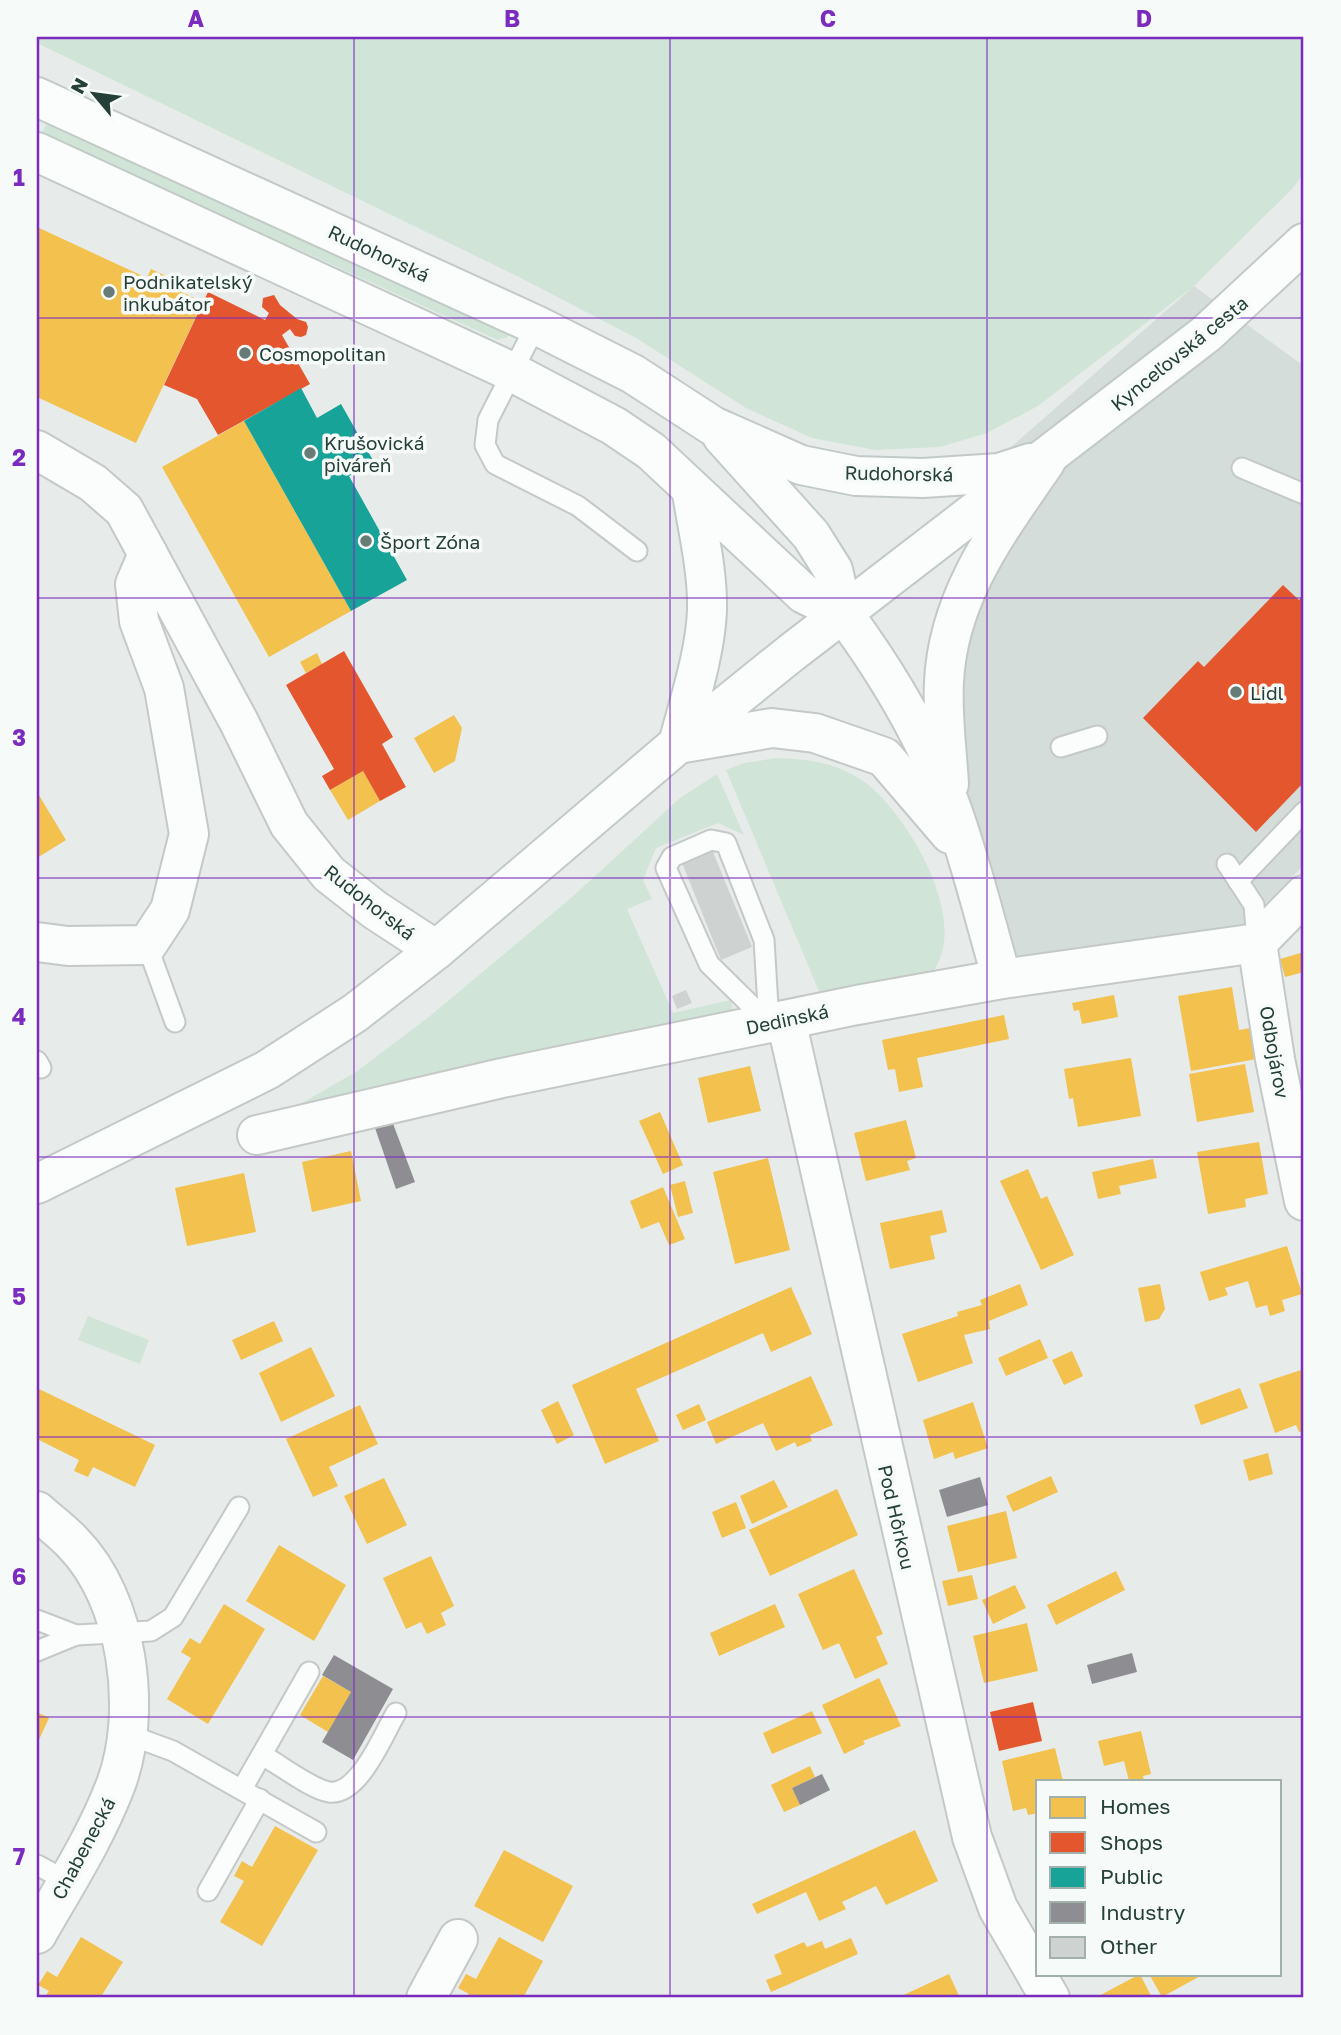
<svg xmlns="http://www.w3.org/2000/svg" width="1341" height="2035" viewBox="0 0 1341 2035" font-family="'Golos Text',sans-serif">
  <rect width="100%" height="100%" fill="#e7ecea"/>
  <path fill="#d5ddda" d="M1194 286 1304 366V865L1232 938 995 967 941 812 992 464Z"/>
  <g fill="#d0e5d7">
    <path d="M37 37H1304V172L1293 188 1194 286 1038 406 987 433 940 447 875 450 812 438 746 408 636 338 519 277 37 43Z"/>
    <path d="M47 122 505 330 508 337 498 340 42 133Z"/>
    <path d="M777 758C810 759 840 763 867 784 908 816 964 912 938 963 935 970 928 980 921 983 904 990 843 993 821 996L726 770 744 763Z"/>
    <path d="M717 774 744 835 718 823 656 848 643 880 652 899 627 909 673 1013 731 1000 733 1011 715 1027 258 1128 356 1072 430 1016 571 898 680 798Z"/>
    <path d="M88 1316 149 1340 140 1364 78 1340Z"/>
  </g>
  <g fill="#f2c14e">
    <path d="M37 227 147 278 151 269 179 282 175 289 203 302 136 443 37 397Z"/>
    <path d="M244 421 351 611 269 657 162 467Z"/>
    <path d="M317 653 322 664 306 673 300 662Z"/>
    <path d="M454 715 462 728 455 761 434 773 414 738Z"/>
    <path d="M363 771 380 801 348 820 330 790Z"/>
    <path d="M37 792 66 840 37 858Z"/>
    <path d="M1304 952V972L1285 977 1280 959Z"/>
    <path d="M1232 987 1239 1030 1256 1027 1262 1058 1191 1071 1178 996Z"/>
    <path d="M1114 995 1118 1017 1082 1024 1079 1010 1074 1011 1072 1003Z"/>
    <path d="M1004 1015 1009 1039 917 1058 923 1087 899 1092 895 1069 888 1070 882 1040Z"/>
    <path d="M1131 1058 1141 1116 1078 1127 1073 1098 1069 1099 1064 1069Z"/>
    <path d="M1245 1064 1254 1112 1197 1122 1189 1074Z"/>
    <path d="M750 1066 761 1111 708 1123 698 1078Z"/>
    <path d="M660 1112 683 1165 663 1174 639 1121Z"/>
    <path d="M906 1120 916 1158 907 1161 910 1170 866 1181 854 1133Z"/>
    <path d="M1259 1142 1268 1194 1245 1199 1246 1207 1208 1214 1197 1152Z"/>
    <path d="M351 1151 361 1201 312 1212 302 1162Z"/>
    <path d="M768 1158 790 1250 735 1264 713 1172Z"/>
    <path d="M1153 1159 1157 1178 1119 1186 1121 1194 1098 1199 1092 1172Z"/>
    <path d="M1028 1169 1041 1199 1047 1196 1074 1255 1041 1270 1000 1181Z"/>
    <path d="M244 1173 256 1232 187 1246 175 1188Z"/>
    <path d="M685 1181 693 1213 678 1217 670 1185Z"/>
    <path d="M663 1187 685 1239 669 1245 659 1222 641 1229 630 1201Z"/>
    <path d="M942 1210 947 1232 930 1236 935 1259 890 1269 880 1223Z"/>
    <path d="M1287 1246 1302 1294 1282 1300 1285 1311 1270 1316 1267 1305 1256 1308 1248 1281 1225 1288 1228 1295 1209 1301 1200 1272Z"/>
    <path d="M1020 1284 1028 1305 989 1321 990 1329 964 1335 973 1363 918 1382 902 1334 958 1316 957 1312 982 1305 980 1300Z"/>
    <path d="M1160 1284 1165 1309 1159 1319 1145 1322 1138 1288Z"/>
    <path d="M791 1287 812 1334 771 1352 763 1333 636 1389 659 1441 605 1464 572 1385Z"/>
    <path d="M274 1321 283 1341 241 1360 232 1340Z"/>
    <path d="M1040 1339 1048 1358 1006 1376 998 1358Z"/>
    <path d="M311 1347 335 1396 281 1422 259 1373Z"/>
    <path d="M1072 1351 1083 1376 1064 1385 1052 1360Z"/>
    <path d="M1304 1369V1431L1299 1432 1296 1425 1275 1433 1259 1384Z"/>
    <path d="M811 1376 833 1425 810 1435 812 1441 797 1447 795 1442 776 1451 763 1423 716 1444 707 1422Z"/>
    <path d="M37 1388 155 1445 135 1487 93 1467 88 1477 74 1471 79 1460 37 1439Z"/>
    <path d="M1240 1388 1248 1408 1201 1425 1194 1405Z"/>
    <path d="M558 1401 574 1435 557 1444 541 1410Z"/>
    <path d="M973 1402 988 1448 955 1459 953 1452 934 1459 923 1420Z"/>
    <path d="M699 1404 706 1420 683 1430 676 1415Z"/>
    <path d="M360 1405 378 1444 329 1467 338 1486 313 1497 286 1439Z"/>
    <path d="M1268 1453 1273 1474 1249 1481 1243 1460Z"/>
    <path d="M1051 1476 1058 1492 1013 1512 1006 1496Z"/>
    <path d="M384 1478 407 1525 367 1544 344 1496Z"/>
    <path d="M774 1480 788 1507 752 1524 740 1496Z"/>
    <path d="M837 1489 858 1535 770 1576 749 1530Z"/>
    <path d="M736 1502 746 1528 722 1538 712 1512Z"/>
    <path d="M1006 1511 1017 1558 958 1572 947 1526Z"/>
    <path d="M279 1545 346 1585 314 1641 246 1601Z"/>
    <path d="M431 1556 454 1606 441 1613 446 1625 427 1634 421 1622 406 1629 383 1578Z"/>
    <path d="M854 1569 883 1634 876 1637 888 1664 855 1679 839 1643 823 1650 798 1594Z"/>
    <path d="M1116 1571 1125 1590 1056 1625 1047 1605Z"/>
    <path d="M972 1575 978 1599 948 1606 942 1581Z"/>
    <path d="M1015 1585 1026 1608 993 1624 982 1600Z"/>
    <path d="M224 1604 265 1629 208 1724 167 1699 191 1658 181 1652 190 1638 200 1644Z"/>
    <path d="M775 1604 785 1627 719 1656 710 1633Z"/>
    <path d="M1027 1623 1038 1671 984 1683 973 1636Z"/>
    <path d="M323 1676 351 1692 328 1732 300 1715Z"/>
    <path d="M879 1678 901 1726 863 1741 865 1744 844 1754 822 1705Z"/>
    <path d="M812 1711 822 1733 772 1754 763 1733Z"/>
    <path d="M37 1712 49 1718 37 1744Z"/>
    <path d="M1141 1731 1151 1774 1143 1776 1144 1781H1129L1124 1761 1104 1766 1098 1741Z"/>
    <path d="M1055 1748 1063 1781H1038V1813L1028 1815 1026 1808 1013 1811 1002 1761Z"/>
    <path d="M810 1766 815 1777 792 1788 800 1805 784 1812 771 1785Z"/>
    <path d="M275 1826 318 1850 262 1946 220 1922 244 1881 234 1876 242 1861 252 1867Z"/>
    <path d="M915 1830 938 1881 886 1905 876 1886 842 1902 846 1909 819 1921 806 1892 757 1914 752 1904Z"/>
    <path d="M504 1850 573 1886 543 1942 474 1906Z"/>
    <path d="M81 1937 123 1962 100 1998H44L49 1991 38 1985 47 1971 57 1977Z"/>
    <path d="M499 1937 543 1961 523 1998H466L469 1994 458 1988 466 1974 476 1979Z"/>
    <path d="M851 1938 858 1954 771 1992 766 1980 782 1974 774 1955 804 1942 807 1947 822 1941 825 1949Z"/>
    <path d="M949 1974 960 1998H897Z"/>
    <path d="M1140 1974 1152 1998H1095Z"/>
    <path d="M1149 1974H1204L1162 1997Z"/>
  </g>
  <g fill="#e4572e">
    <path d="M208 292 265 320 269 313 262 307 263 298 274 295 280 305 297 319 306 322 308 327 306 335 301 337 295 336 290 329 282 335 310 384 218 435 197 399 164 385Z"/>
    <path d="M1283 585 1299 600 1304 595V782L1256 832 1143 718 1198 661 1204 667Z"/>
    <path d="M344 651 393 737 382 744 406 787 380 801 363 771 330 790 322 776 334 769 286 685Z"/>
    <path d="M1033 1702 1042 1741 999 1751 990 1712Z"/>
  </g>
  <path fill="#17a398" d="M301 388 317 418 341 404 374 462 349 476 407 580 351 611 244 421Z"/>
  <g fill="#8d8d92">
    <path d="M392 1121 415 1182 396 1189 375 1128Z"/>
    <path d="M980 1477 988 1505 947 1517 939 1490Z"/>
    <path d="M1132 1653 1137 1672 1092 1684 1087 1665Z"/>
    <path d="M334 1655 393 1689 353 1760 322 1742 351 1692 322 1675Z"/>
    <path d="M822 1774 830 1790 800 1805 792 1788Z"/>
  </g>
  <g fill="#ced3d1">
    <path d="M706 835 752 947 721 960 676 848Z"/>
    <path d="M686 990 692 1003 677 1009 672 996Z"/>
  </g>
  <g fill="none" stroke-linecap="round" stroke-linejoin="round">
    <g stroke="#c4c9c7" stroke-width="23">
      <g id="lane">
        <path d="M536 325 488 420 485 445 495 464 578 506 637 551"/>
        <path d="M1242 468 1304 494"/>
        <path d="M1061 747 1097 736"/>
        <path d="M711 840 726 843 764 940 769 1023 709 964 666 868 672 857Z"/>
        <path d="M1227 864 1254 905 1257 942"/>
        <path d="M1238 881 1304 812"/>
        <path d="M147 945 175 1022"/>
        <path d="M37 1061 41 1068"/>
        <path d="M37 1620 76 1635 151 1631 173 1617 239 1507"/>
        <path d="M37 1651 76 1635"/>
        <path d="M127 1734 173 1751 316 1832"/>
        <path d="M262 1755C279 1764 311 1789 329 1792 359 1796 383 1735 396 1713"/>
        <path d="M242 1789 309 1672"/>
        <path d="M37 1865 67 1881"/>
        <path d="M208 1891 260 1799"/>
      </g>
    </g>
    <g stroke="#c4c9c7" stroke-width="42">
      <g id="street">
        <path d="M37 450 93 483 124 510 239 722 289 824 329 874 375 910 436 950"/>
        <path d="M843 613C886 671 925 736 950 804 971 861 985 921 1002 979"/>
        <path d="M678 744 772 728 815 733 884 757 950 834"/>
        <path d="M949 784C947 750 942 715 944 682 948 595 999 530 1046 461"/>
        <path d="M37 942 68 946 147 945 170 910 189 834 164 688 139 621 135 584 148 554"/>
        <path d="M1257 943 1275 1059 1304 1201"/>
        <path d="M786 1020 972 1837 998 1908 1050 1998"/>
        <path d="M257 1135 502 1078 857 1005 1002 979 1257 943 1304 895"/>
        <path d="M37 1511C49 1522 62 1531 73 1543 128 1599 143 1711 116 1784 96 1837 65 1885 37 1934"/>
        <path d="M426 1998 458 1939"/>
      </g>
    </g>
    <g stroke="#c2cac7" stroke-width="42">
      <g id="secondary">
        <path d="M37 97 536 325 633 374 713 426 801 465 856 476 923 478 999 473 1030 463"/>
        <path d="M37 152 510 371 614 426 651 451 804 594 843 613"/>
        <path d="M722 436 811 535 833 570 843 613"/>
        <path d="M678 744C689 702 705 655 707 611 708 572 698 531 692 493"/>
        <path d="M37 1184 267 1070 355 1013 436 950 678 744 791 653 1206 334 1304 243"/>
      </g>
    </g>
    <use href="#lane" stroke="#fbfcfc" stroke-width="19"/>
    <use href="#street" stroke="#fbfcfc" stroke-width="38"/>
    <use href="#secondary" stroke="#fbfcfc" stroke-width="38"/>
  </g>
  <path fill="none" stroke="#7b2cbf" stroke-width="2" stroke-opacity="0.55" d="M354 37V1998M670 37V1998M987 37V1998M37 318H1304M37 598H1304M37 878H1304M37 1157H1304M37 1437H1304M37 1717H1304"/>
  <g fill="#687c77" stroke="#f6faf8" stroke-width="2.5">
    <circle cx="109" cy="292" r="7"/>
    <circle cx="245" cy="353" r="7"/>
    <circle cx="310" cy="453" r="7"/>
    <circle cx="366" cy="541" r="7"/>
    <circle cx="1236" cy="692" r="7"/>
  </g>
  <g text-anchor="middle" dominant-baseline="central" stroke-width="7" stroke-linejoin="round" paint-order="stroke">
    <g font-size="19" fill="#244039" stroke="#f6faf8">
      <text transform="translate(379 253) rotate(25)">Rudohorská</text>
      <text transform="translate(1179 353) rotate(-39)">Kynceľovská cesta</text>
      <text transform="translate(899 473) rotate(1)">Rudohorská</text>
      <text transform="translate(370 902) rotate(38)">Rudohorská</text>
      <text transform="translate(787 1019) rotate(-12)">Dedinská</text>
      <text transform="translate(1275 1052) rotate(80)">Odbojárov</text>
      <text transform="translate(897 1517) rotate(77)">Pod Hôrkou</text>
      <text transform="translate(83 1848) rotate(-62)">Chabenecká</text>
    </g>
    <g font-size="19" fill="#244039" stroke="#f6faf8" text-anchor="start">
      <text x="123" y="281">Podnikatelský<tspan x="123" dy="22">inkubátor</tspan></text>
      <text x="259" y="353">Cosmopolitan</text>
      <text x="324" y="442">Krušovická<tspan x="324" dy="22">piváreň</tspan></text>
      <text x="380" y="541">Šport Zóna</text>
      <text x="1250" y="692">Lidl</text>
    </g>
  </g>
  <rect width="1341" height="2035" fill="none" stroke="#f6faf8" stroke-width="77"/>
  <rect x="1036" y="1780" width="245" height="196" fill="#f6faf8" stroke="#a2b0ac" stroke-width="2"/>
  <rect x="1050" y="1797" width="35" height="21" fill="#f2c14e" stroke="#a2b0ac" stroke-width="2"/>
  <text x="1100" y="1814" font-size="21" fill="#244039">Homes</text>
  <rect x="1050" y="1832" width="35" height="21" fill="#e4572e" stroke="#a2b0ac" stroke-width="2"/>
  <text x="1100" y="1850" font-size="21" fill="#244039">Shops</text>
  <rect x="1050" y="1867" width="35" height="21" fill="#17a398" stroke="#a2b0ac" stroke-width="2"/>
  <text x="1100" y="1884" font-size="21" fill="#244039">Public</text>
  <rect x="1050" y="1902" width="35" height="21" fill="#8d8d92" stroke="#a2b0ac" stroke-width="2"/>
  <text x="1100" y="1920" font-size="21" fill="#244039">Industry</text>
  <rect x="1050" y="1937" width="35" height="21" fill="#ced3d1" stroke="#a2b0ac" stroke-width="2"/>
  <text x="1100" y="1954" font-size="21" fill="#244039">Other</text>
  <g transform="translate(94 94) rotate(299)" stroke="#f6faf8" stroke-width="5" paint-order="stroke">
  <path d="M0-5L12 26L0 18L-12 26Z" fill="#244039"/>
  <text y="-10" font-size="19" font-weight="bold" text-anchor="middle" fill="#244039">N</text>
  </g>
  <rect x="38" y="38" width="1264" height="1958" fill="none" stroke="#7b2cbf" stroke-width="2.5"/>
  <g font-size="23" text-anchor="middle" font-weight="bold" fill="#7b2cbf">
    <text x="196" y="27">A</text>
    <text x="512" y="27">B</text>
    <text x="828" y="27">C</text>
    <text x="1144" y="27">D</text>
    <text x="19" y="186">1</text>
    <text x="19" y="466">2</text>
    <text x="19" y="746">3</text>
    <text x="19" y="1025">4</text>
    <text x="19" y="1305">5</text>
    <text x="19" y="1585">6</text>
    <text x="19" y="1865">7</text>
  </g>
</svg>
